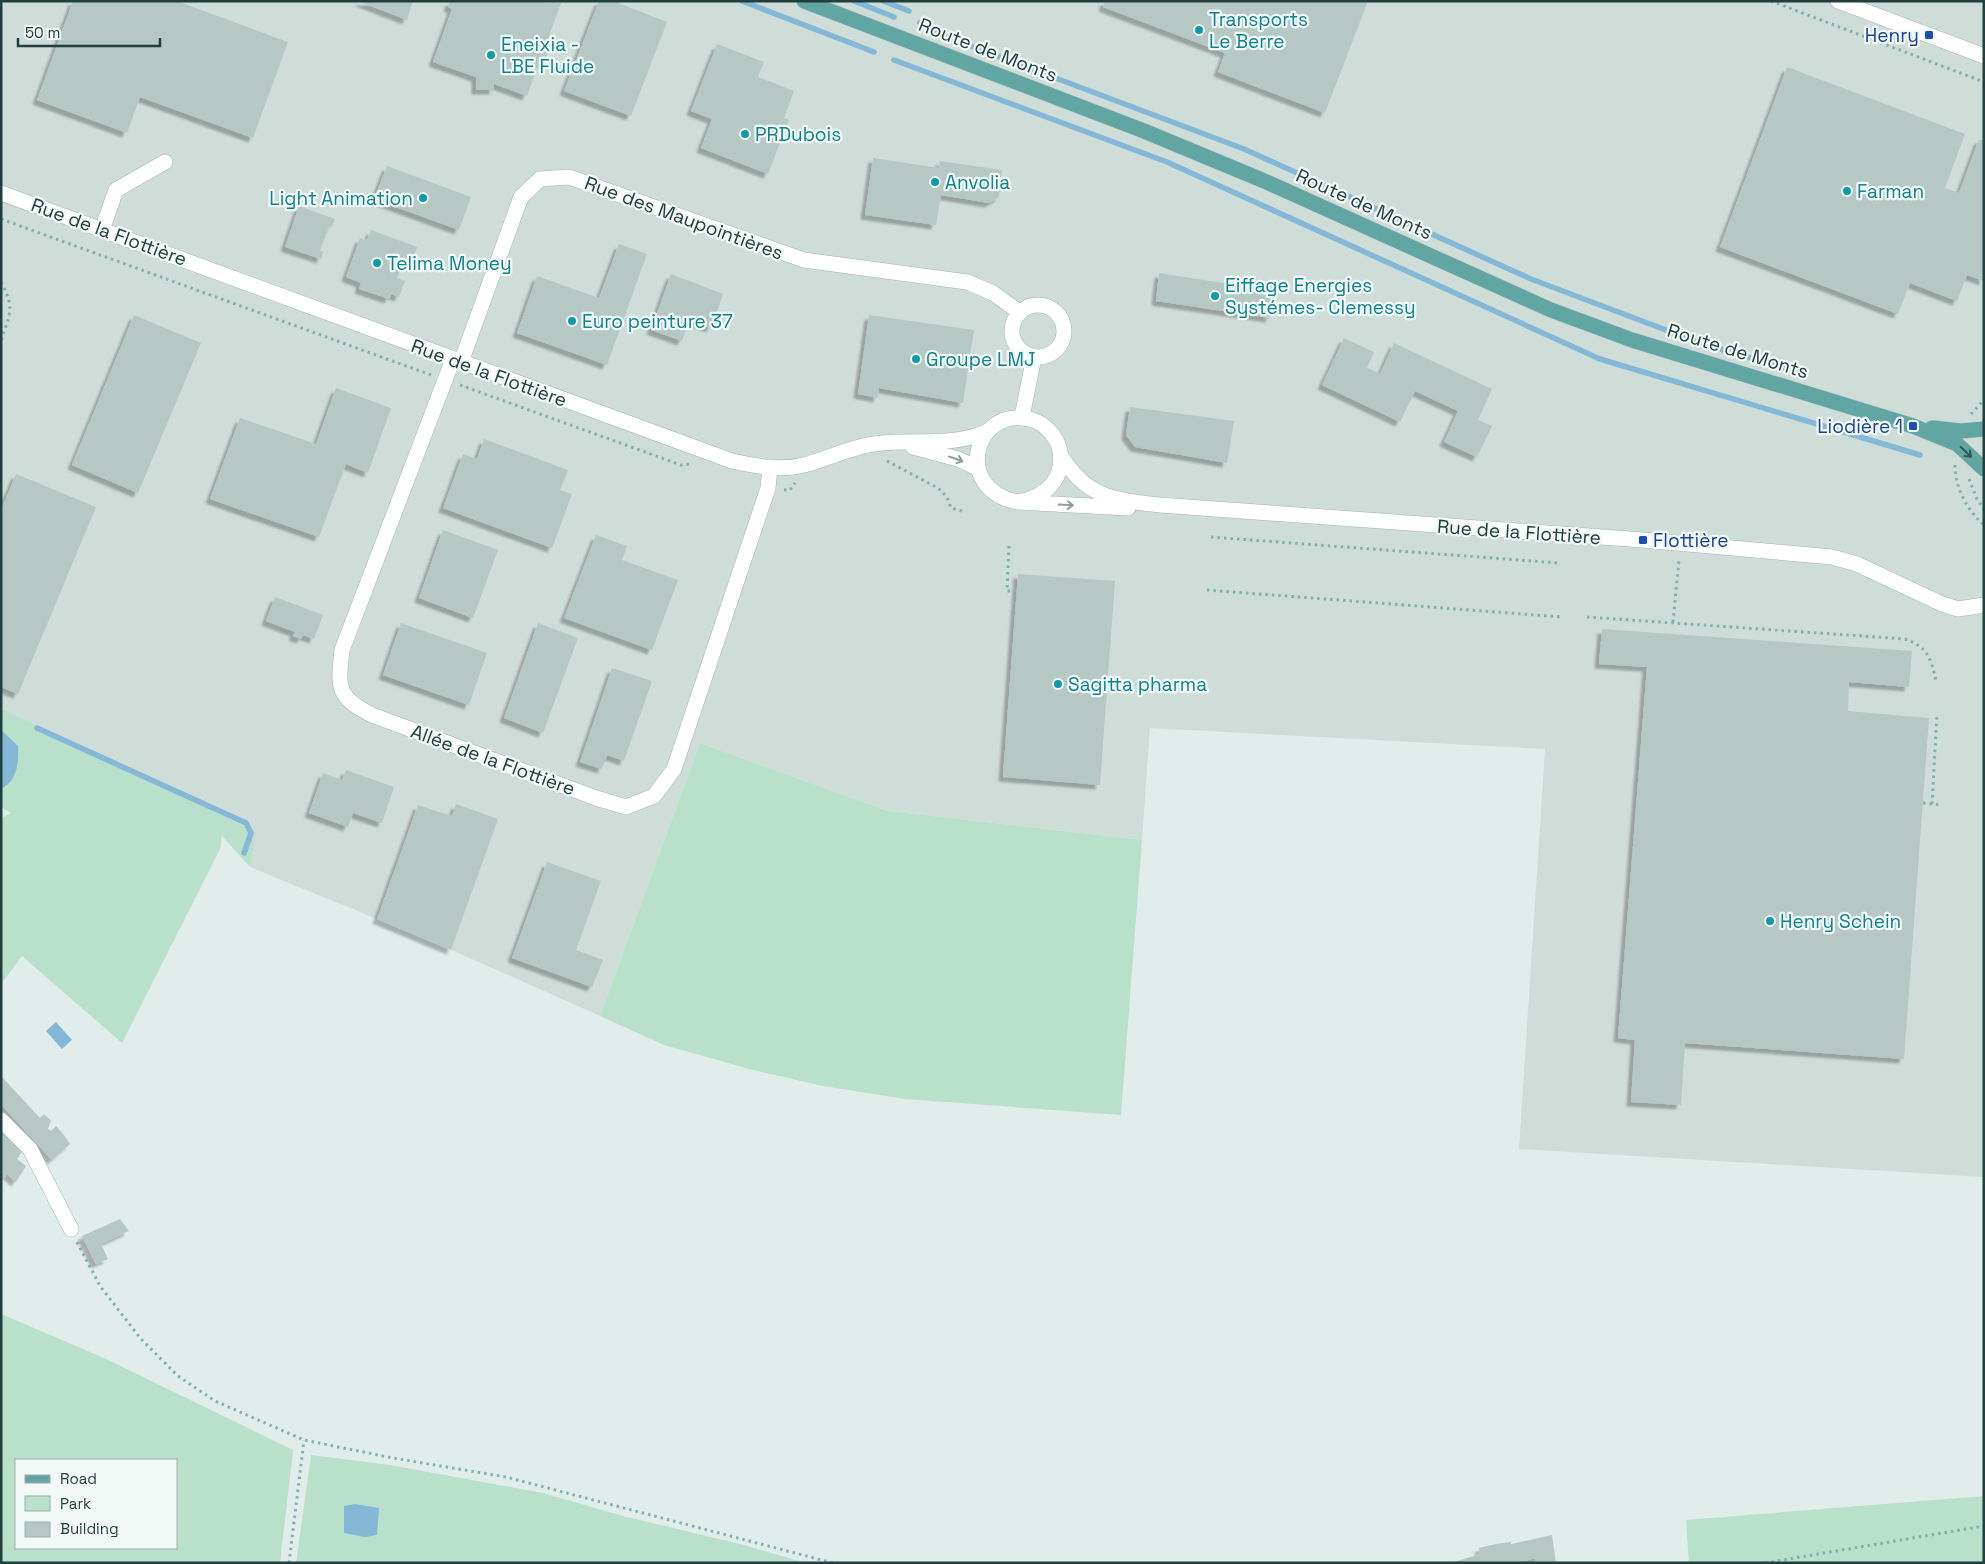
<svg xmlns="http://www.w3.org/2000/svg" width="1985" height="1564" viewBox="0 0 1985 1564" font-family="'Space Grotesk',sans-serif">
  <defs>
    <filter id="shadow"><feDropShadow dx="-4.5" dy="4.5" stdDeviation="1" flood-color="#0004"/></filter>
  </defs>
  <rect width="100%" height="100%" fill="#e1edea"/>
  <path fill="#cfddd9" d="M1 1H1984V1177L1519 1149 1545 749 1150 728 1142 840 888 811 700 743 600 1016 429 940 250 867 256 832 1 708Z"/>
  <g fill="#b8e0cb" fill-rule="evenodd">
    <path d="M1 708 256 832 250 867 222 836 220 849 122 1043 22 956 1 984V818L11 813 1 807V789L7 786Z"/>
    <path d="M700 743 888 811 1142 840 1121 1115 905 1099 823 1086 753 1070 664 1045 600 1016Z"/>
    <path d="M1 1314 104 1358 293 1450 280 1563H1ZM16 1460H176V1548H16Z"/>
    <path d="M311 1455 390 1465 543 1493 623 1516 744 1545 806 1563H296Z"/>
    <path d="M1984 1496V1563H1689L1686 1520Z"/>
  </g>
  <g fill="#84b8d6">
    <path d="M1 730 18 746C19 763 17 781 1 789Z"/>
    <path d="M56 1022 72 1040 62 1049 46 1031Z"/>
    <path d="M355 1504 379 1508 377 1535 365 1537 344 1533V1506Z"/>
  </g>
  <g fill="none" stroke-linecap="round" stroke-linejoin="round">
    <g stroke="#84b8d6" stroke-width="5.5">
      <path d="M742 1 874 52"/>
      <path d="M854 1 894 17"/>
      <path d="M883 1 909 11"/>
      <path d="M920 23 936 33 1244 149 1531 279 1703 344 1798 372"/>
      <path d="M894 60 1167 162 1600 359 1920 455"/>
      <path d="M37 728 246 823 251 833 244 853"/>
    </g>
  </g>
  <g fill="#b6c8c4" filter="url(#shadow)">
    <path d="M73 1H177L288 42 253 138 140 97 127 133 37 100Z"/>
    <path d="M358 1H413L407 20Z"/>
    <path d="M450 1 561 3 545 47 549 48 543 64 539 62 527 96 494 84V90H476V77L433 62 452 9 448 7Z"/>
    <path d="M599 1H613L667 22 631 116 564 91Z"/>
    <path d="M1105 1H1368L1325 113 1218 72 1225 53 1103 7Z"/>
    <path d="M717 44 764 62 758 77 794 91 784 118 789 120 768 174 701 148 712 119 691 111Z"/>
    <path d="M1787 67 1965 134 1945 188 1959 193 1979 139 1984 141V281L1967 275 1957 301 1910 283 1898 314 1720 247Z"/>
    <path d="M873 158 939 168 940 161 1002 170 999 197 989 203 941 195 936 225 865 215Z"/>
    <path d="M387 166 471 197 459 230 374 199Z"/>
    <path d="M299 206 335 219 331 228 329 226 320 251 323 252 321 259 285 247Z"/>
    <path d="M371 230 417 247 411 265 403 262 397 278 405 281 399 297 391 294 389 299 359 289 361 283 346 277 360 238 367 240Z"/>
    <path d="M619 244 647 254 607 365 517 333 537 276 599 298Z"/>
    <path d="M1159 273 1274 291 1270 318 1156 301Z"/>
    <path d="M671 274 723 294 711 328 690 320 682 341 651 330Z"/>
    <path d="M134 315 201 343 138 493 72 465Z"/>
    <path d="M869 315 974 330 963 403 879 388 878 398 858 394Z"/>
    <path d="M1344 338 1374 352 1367 368 1380 374 1394 343 1492 389 1478 420 1492 426 1477 457 1444 442 1458 411 1415 391 1400 422 1322 385Z"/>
    <path d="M336 388 391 408 368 473 346 464 319 537 210 499 240 418 316 444Z"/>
    <path d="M1130 407 1234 421 1227 463 1135 447 1126 435Z"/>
    <path d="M484 439 568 470 560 490 572 494 552 548 443 508 463 454 477 459Z"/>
    <path d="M16 474 96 507 18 694 1 687V510Z"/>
    <path d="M443 530 498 550 473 618 419 598Z"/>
    <path d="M596 535 627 546 622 560 678 580 652 650 564 618Z"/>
    <path d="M1018 574 1115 581 1100 785 1003 777Z"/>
    <path d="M275 597 323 615 314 639 303 635 301 639 293 636 295 632 266 621Z"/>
    <path d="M401 623 487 653 469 705 383 675Z"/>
    <path d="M538 623 578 638 543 733 504 718Z"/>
    <path d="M1602 629 1912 651 1909 687 1849 682 1848 711 1929 718 1904 1059 1685 1043 1681 1105 1631 1102 1635 1040 1618 1038 1647 667 1599 664Z"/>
    <path d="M612 668 652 681 624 761 607 755 602 769 580 762Z"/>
    <path d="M346 770 394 787 382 823 353 813 348 827 309 813 323 773 342 780Z"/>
    <path d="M456 804 498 819 451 950 377 919 418 805 452 816Z"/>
    <path d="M547 862 601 881 576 950 603 960 592 987 512 958Z"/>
    <path d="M1 1076 40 1118 44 1114 51 1121 48 1129 51 1131 56 1126 64 1135 70 1144 52 1160 1 1104Z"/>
    <path d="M1 1131 23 1150 17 1159 26 1166 16 1182 7 1174 1 1183Z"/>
    <path d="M120 1219 129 1231 101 1244 108 1259 96 1264 82 1236Z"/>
    <path d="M1552 1535 1556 1563H1536L1535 1558 1516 1563H1451L1480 1554 1479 1548 1496 1544 1511 1542V1544Z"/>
  </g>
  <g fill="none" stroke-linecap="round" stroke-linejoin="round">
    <g stroke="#a3b5b3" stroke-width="16">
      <g id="minor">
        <path d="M1838 1 1984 56"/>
        <path d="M1 193 732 461C755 466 780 471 804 465 828 459 850 447 874 444 912 438 952 448 988 431"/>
        <path d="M102 230 116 190 165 162"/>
        <circle cx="1038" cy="331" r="26"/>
        <path d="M453 359 342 650C338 687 336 697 372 715L596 798 626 807 654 796 674 769 768 488 770 467"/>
        <path d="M461 362 521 197 540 179 569 177 804 260 967 282 993 293 1019 312"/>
        <path d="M1022 417 1034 357"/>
        <path d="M913 447 958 459 977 468"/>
        <path d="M1061 456C1087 498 1114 500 1160 505L1643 540 1832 557 1857 564 1942 604 1958 609 1984 605"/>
        <path d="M1017 502C1046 498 1067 477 1059 447 1055 435 1045 424 1033 420 974 403 952 489 1017 502L1128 508"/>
        <path d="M1 1120 30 1149 71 1229"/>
      </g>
    </g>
    <g stroke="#c1c9c9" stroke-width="16">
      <g id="major">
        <path d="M804 1 1144 131 1262 180 1551 310 1632 340 1913 426 1957 444 1984 469"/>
        <path d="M1932 428 1961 431 1984 429"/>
      </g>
    </g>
    <g stroke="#7fb3ae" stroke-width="3" stroke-dasharray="2.5 4" stroke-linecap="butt">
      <path d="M1771 1 1984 82"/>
      <path d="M1 219 431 375"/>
      <path d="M1 282C15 307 10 315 1 340"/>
      <path d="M460 385 681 465 692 464"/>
      <path d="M1971 414 1984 400"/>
      <path d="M887 461 938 488 947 497 951 508 962 511"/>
      <path d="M1955 465C1955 488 1967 510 1984 525"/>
      <path d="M1969 479 1977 499 1984 509"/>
      <path d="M784 490H790L795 483"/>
      <path d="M1211 537 1559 563"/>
      <path d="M1009 546 1007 591H1016"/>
      <path d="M1207 590 1562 617"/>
      <path d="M1587 617 1905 639C1928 647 1931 659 1936 681"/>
      <path d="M1673 622 1679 560"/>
      <path d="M1923 803 1942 805"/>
      <path d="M1932 804 1937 714"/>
      <path d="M77 1242 100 1286 141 1339 178 1376 215 1401 304 1440 393 1458 506 1477 833 1563"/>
      <path d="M289 1563 304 1440"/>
      <path d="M1765 1563 1984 1526"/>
    </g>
    <use href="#minor" stroke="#fff" stroke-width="15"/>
    <use href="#major" stroke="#62a6a3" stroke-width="15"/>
  </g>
  <defs><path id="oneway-shaft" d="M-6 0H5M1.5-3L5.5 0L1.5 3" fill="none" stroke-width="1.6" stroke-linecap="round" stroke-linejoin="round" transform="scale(1.25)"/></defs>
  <use stroke="#305956" href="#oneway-shaft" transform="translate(1966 452) rotate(44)"/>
  <g stroke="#909f9e">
    <use href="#oneway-shaft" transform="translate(956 459) rotate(19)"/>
    <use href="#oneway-shaft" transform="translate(1066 505) rotate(3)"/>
  </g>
  <g fill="#0f9aa8" stroke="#f2f9f7" stroke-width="2">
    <circle cx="1199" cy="30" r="5"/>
    <circle cx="491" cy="55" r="5"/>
    <circle cx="745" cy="134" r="5"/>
    <circle cx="935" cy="182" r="5"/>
    <circle cx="1847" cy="191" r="5"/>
    <circle cx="423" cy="198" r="5"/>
    <circle cx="377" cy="263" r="5"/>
    <circle cx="1215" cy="296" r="5"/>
    <circle cx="572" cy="321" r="5"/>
    <circle cx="916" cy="359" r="5"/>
    <circle cx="1058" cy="684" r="5"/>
    <circle cx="1770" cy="921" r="5"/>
  </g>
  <g fill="#1a4fb4" stroke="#f2f9f7" stroke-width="2">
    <rect x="1924" y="30" width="10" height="10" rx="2.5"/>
    <rect x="1908" y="421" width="10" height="10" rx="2.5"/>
    <rect x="1638" y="535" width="10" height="10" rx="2.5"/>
  </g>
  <g text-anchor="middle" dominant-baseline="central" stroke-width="4.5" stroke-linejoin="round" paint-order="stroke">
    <g font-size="19" fill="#0d838f" stroke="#f2f9f7" text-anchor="start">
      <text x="1209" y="19">Transports<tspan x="1209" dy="22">Le Berre</tspan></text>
      <text x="501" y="44">Eneixia -<tspan x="501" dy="22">LBE Fluide</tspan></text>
      <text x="755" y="134">PRDubois</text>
      <text x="945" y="182">Anvolia</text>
      <text x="1857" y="191">Farman</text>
      <text x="413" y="198" text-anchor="end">Light Animation</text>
      <text x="387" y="263">Telima Money</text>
      <text x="1225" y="285">Eiffage Energies<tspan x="1225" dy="22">Systémes- Clemessy</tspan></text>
      <text x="582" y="321">Euro peinture 37</text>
      <text x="926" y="359">Groupe LMJ</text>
      <text x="1068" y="684">Sagitta pharma</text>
      <text x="1780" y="921">Henry Schein</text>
    </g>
    <g font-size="19" fill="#164399" stroke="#f2f9f7" text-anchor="end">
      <text x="1919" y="35">Henry</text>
      <text x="1903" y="426">Liodière 1</text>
      <text x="1653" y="540" text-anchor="start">Flottière</text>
    </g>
    <g font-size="19" fill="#203f3d" stroke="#f2f9f7">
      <text transform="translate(988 50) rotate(21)">Route de Monts</text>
      <text transform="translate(1364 204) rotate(24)">Route de Monts</text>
      <text transform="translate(684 218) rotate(20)">Rue des Maupointières</text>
      <text transform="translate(109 232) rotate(20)">Rue de la Flottière</text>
      <text transform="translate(1738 351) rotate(17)">Route de Monts</text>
      <text transform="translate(489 373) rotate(20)">Rue de la Flottière</text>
      <text transform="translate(1519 532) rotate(4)">Rue de la Flottière</text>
      <text transform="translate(493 760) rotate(20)">Allée de la Flottière</text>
    </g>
  </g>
  <rect width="1985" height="1564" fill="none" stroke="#203f3d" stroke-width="5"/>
  <rect x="15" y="1459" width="162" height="90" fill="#f2f9f7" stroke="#9eafad"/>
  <rect x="25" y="1475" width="25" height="8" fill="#62a6a3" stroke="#9eafad"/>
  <text x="60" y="1484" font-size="15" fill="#203f3d">Road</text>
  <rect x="25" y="1496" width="25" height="15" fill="#b8e0cb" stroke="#9eafad"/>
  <text x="60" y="1509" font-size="15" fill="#203f3d">Park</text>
  <rect x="25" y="1522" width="25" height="15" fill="#b6c8c4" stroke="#9eafad"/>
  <text x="60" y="1534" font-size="15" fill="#203f3d">Building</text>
  <path d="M18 38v8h142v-8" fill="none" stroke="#203f3d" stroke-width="2.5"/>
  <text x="25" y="38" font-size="15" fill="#203f3d" stroke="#f2f9f7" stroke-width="4" paint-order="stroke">50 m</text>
</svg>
